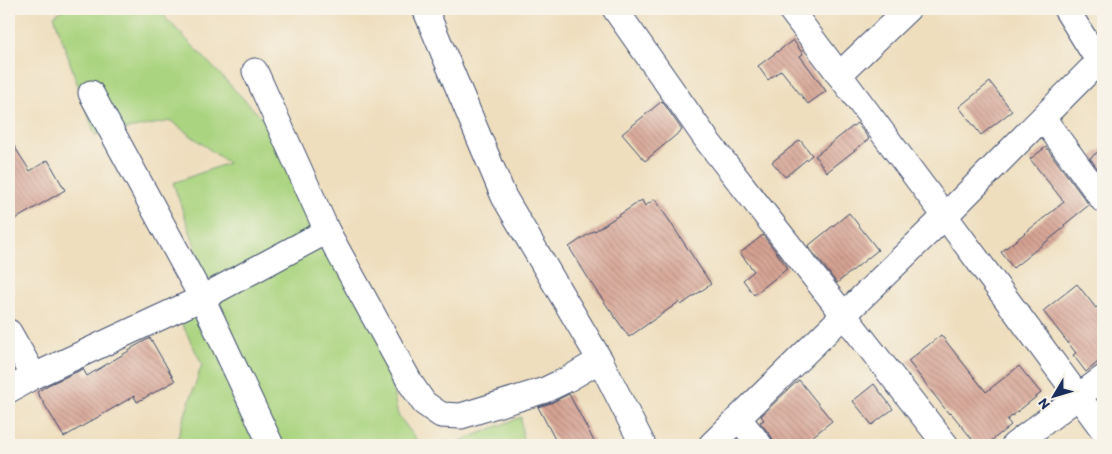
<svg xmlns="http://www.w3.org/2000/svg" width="1112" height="454" viewBox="0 0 1112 454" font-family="Itim,sans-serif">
  <defs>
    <pattern id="building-back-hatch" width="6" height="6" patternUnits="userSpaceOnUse" patternTransform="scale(1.25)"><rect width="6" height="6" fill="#d6a292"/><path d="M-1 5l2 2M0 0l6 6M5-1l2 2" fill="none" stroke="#ad847a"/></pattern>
  </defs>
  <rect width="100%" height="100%" fill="#f7f3e8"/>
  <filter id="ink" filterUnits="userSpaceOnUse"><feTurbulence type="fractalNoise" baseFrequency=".02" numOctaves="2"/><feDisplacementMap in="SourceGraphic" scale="10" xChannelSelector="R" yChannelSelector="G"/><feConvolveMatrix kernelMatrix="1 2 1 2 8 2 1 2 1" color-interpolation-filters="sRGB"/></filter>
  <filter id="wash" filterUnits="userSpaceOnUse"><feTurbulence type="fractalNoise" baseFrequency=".0096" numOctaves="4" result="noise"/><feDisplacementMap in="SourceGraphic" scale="20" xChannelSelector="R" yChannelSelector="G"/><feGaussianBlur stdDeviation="1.12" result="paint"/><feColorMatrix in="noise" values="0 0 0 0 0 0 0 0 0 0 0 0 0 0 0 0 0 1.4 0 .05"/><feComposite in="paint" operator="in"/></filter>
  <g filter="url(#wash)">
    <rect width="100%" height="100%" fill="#eedebd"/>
    <g fill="#aad480" stroke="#62826f">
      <path d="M63 9H160L166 18 306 164 371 287 398 415 421 445H176L180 430 202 364 176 312 220 317 173 183 228 163 171 121 95 135 54 16Z"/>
      <path d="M521 417 523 445H450Z"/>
    </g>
    <g id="blocks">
      <g fill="url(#building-back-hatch)">
        <path d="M793 40 803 54 800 56 826 91 808 104 781 70 768 80 758 66Z"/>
        <path d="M990 82 1012 111 981 135 959 107Z"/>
        <path d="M662 101 682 130 645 161 622 134Z"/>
        <path d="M857 123 869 139 827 172 815 156Z"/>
        <path d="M9 138 30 171 48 160 65 190 9 223Z"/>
        <path d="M800 140 812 155 785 177 772 162Z"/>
        <path d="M1046 147 1089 205 1064 225 1065 227 1013 268 1001 252 1064 202 1030 159Z"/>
        <path d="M1103 148V176L1090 158Z"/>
        <path d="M655 199 711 284 681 305 679 302 629 337 593 286 569 247 595 230V231L642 200 645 206Z"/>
        <path d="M849 213 878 250 837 283 808 246Z"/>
        <path d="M763 235 788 268 754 295 743 280 754 271 740 253Z"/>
        <path d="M1077 284 1096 308 1103 301V358L1086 372 1073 355 1076 353 1043 311Z"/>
        <path d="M941 335 986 392 1019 366 1041 393 1007 420 1011 425 986 445H977L951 413 949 414 908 361Z"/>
        <path d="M150 338 175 381 137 402 134 396 64 437 37 392 48 385 83 369 87 376 132 349V348Z"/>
        <path d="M799 380 832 421 802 445H774V442L771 436 760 422 764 420 761 416 791 387Z"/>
        <path d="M874 384 893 409 872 425 853 401Z"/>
        <path d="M569 394 596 445H558L538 407 551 403Z"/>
      </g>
    </g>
  </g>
  <g filter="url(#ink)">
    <use href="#blocks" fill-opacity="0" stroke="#3b496c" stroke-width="1"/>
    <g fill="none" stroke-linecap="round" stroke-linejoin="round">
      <g stroke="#3b496c" stroke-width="27">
        <g id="minor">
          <path d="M425 9 504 197 600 360 643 445"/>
          <path d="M615 9 709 143 946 445"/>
          <path d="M790 9 945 216 1103 430"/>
          <path d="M1066 9 1099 62"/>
          <path d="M255 71 327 231 411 384 424 403 441 415 461 416 545 390 568 379 600 360"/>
          <path d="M839 75 908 9"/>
          <path d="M91 93 202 298 271 445"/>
          <path d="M1043 118 1103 200"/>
          <path d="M9 332 34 376"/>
          <path d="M9 390 34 376 202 298 327 231"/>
          <path d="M739 419 760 445"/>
          <path d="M711 445 945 216 1103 57"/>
          <path d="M1014 445 1103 378"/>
        </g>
      </g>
      <use href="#minor" stroke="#fff" stroke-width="25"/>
    </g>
  </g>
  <rect width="1112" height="454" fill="none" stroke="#f7f3e8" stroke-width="30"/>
  <g transform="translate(1054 396) rotate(232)" stroke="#f7f3e8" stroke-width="4" paint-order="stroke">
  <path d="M0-4L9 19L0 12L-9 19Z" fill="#1b2f5e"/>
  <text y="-8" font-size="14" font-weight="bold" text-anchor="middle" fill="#1b2f5e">N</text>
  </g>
</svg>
